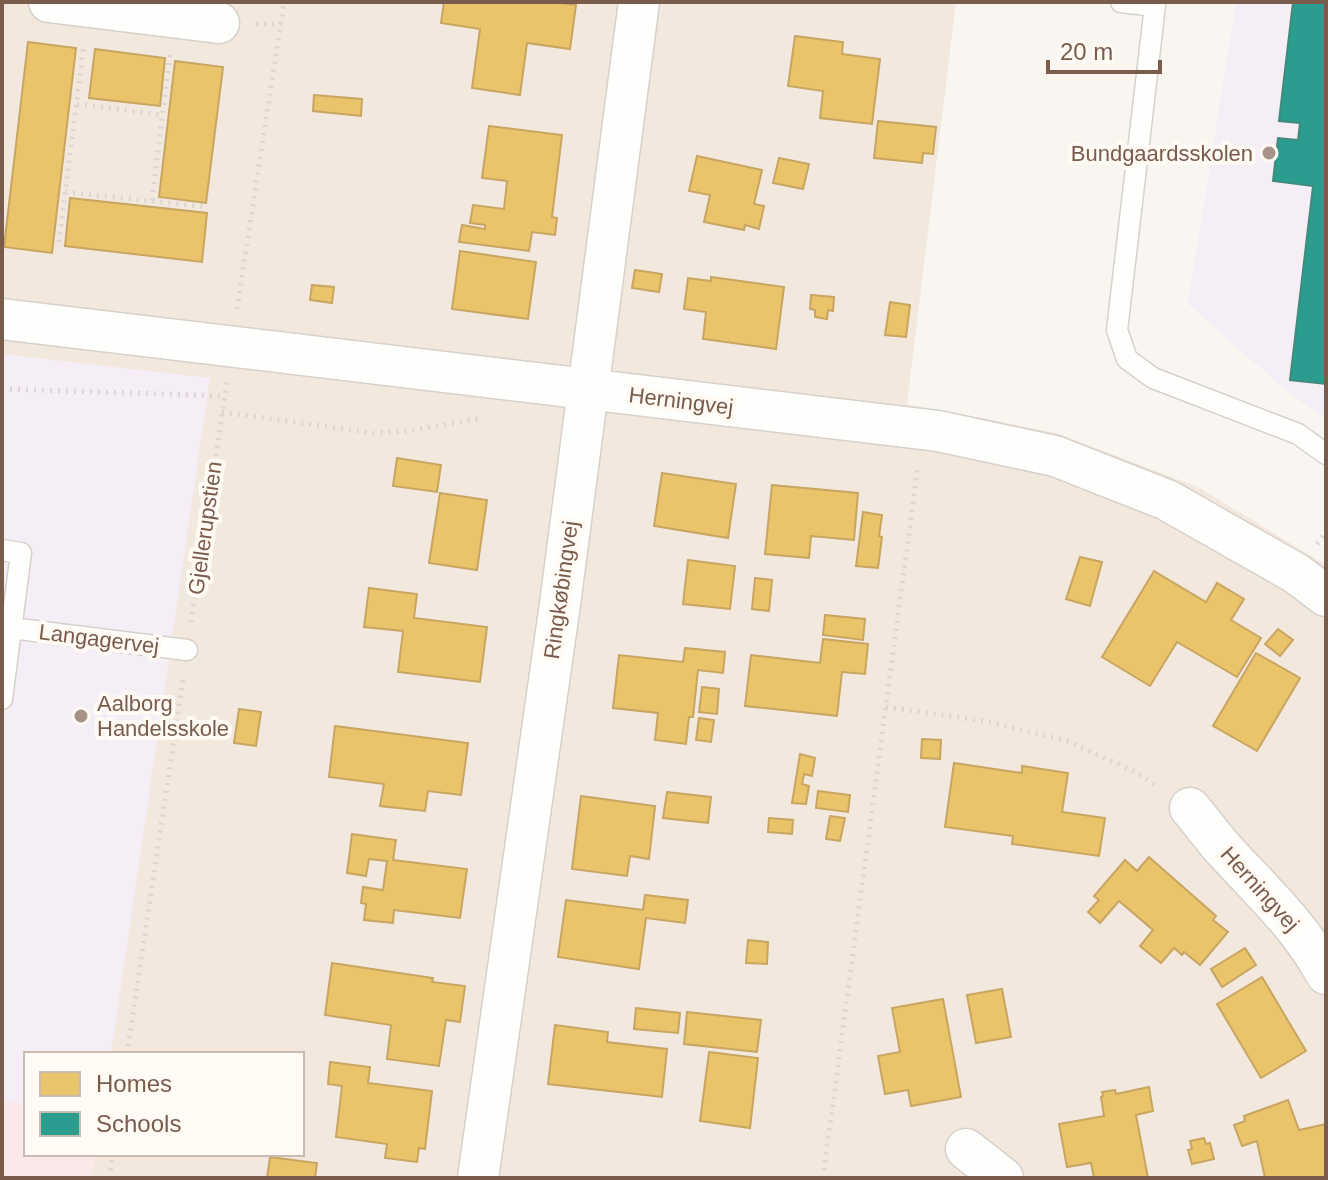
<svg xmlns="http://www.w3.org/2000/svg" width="1328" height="1180" viewBox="0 0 1328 1180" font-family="Arial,sans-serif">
  <rect width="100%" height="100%" fill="#f9f5f0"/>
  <path fill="#f2e8de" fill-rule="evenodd" d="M2 2H956L907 404 1056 433 1198 487 1326 565V1178H2ZM26 1054H302V1154H26Z"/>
  <g fill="#f6eef6">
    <path d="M1236 2H1326V420L1282 387 1188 304Z"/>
    <path d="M2 354 210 378 111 1054H26V1104L2 1101Z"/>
  </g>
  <path fill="#fae9e9" d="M2 1101 26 1104V1154H96L92 1178H2Z"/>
  <g fill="#e9c46a" stroke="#c8a561" stroke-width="2">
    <path d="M444 2H555L576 5 570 49 527 43 520 95 472 88 480 29 441 23Z"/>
    <path d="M795 36 843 42 842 54 880 59 872 124 820 118 823 91 788 86Z"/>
    <path d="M28 42 76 48 52 253 4 247Z"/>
    <path d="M95 49 165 58 160 106 89 98Z"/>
    <path d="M175 61 223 67 206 203 159 197Z"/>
    <path d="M314 95 362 99 361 116 313 111Z"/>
    <path d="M878 121 936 127 933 154 923 153 922 163 874 158Z"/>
    <path d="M489 126 562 135 552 217 557 218 555 235 532 232 529 251 459 242 462 225 485 229V225L470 223 473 205 504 209 507 181 482 178Z"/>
    <path d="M697 156 762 170 754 204 764 206 759 229 745 225 744 230 704 222 710 195 689 191Z"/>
    <path d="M779 158 809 164 803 189 773 183Z"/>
    <path d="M70 198 207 213 202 262 65 246Z"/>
    <path d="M460 251 536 262 528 319 452 309Z"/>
    <path d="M635 270 662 274 659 292 632 288Z"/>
    <path d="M711 277 784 287 776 349 703 339 706 312 684 309 688 278 711 281Z"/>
    <path d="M312 285 334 287 332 303 310 300Z"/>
    <path d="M811 295 834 297 833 311 828 310 827 319 815 317V310L810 309Z"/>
    <path d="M890 302 910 305 906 337 885 335Z"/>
    <path d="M397 458 441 465 437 492 393 486Z"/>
    <path d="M662 473 736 484 728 538 654 526Z"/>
    <path d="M772 485 858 493 854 540 811 536 809 558 765 554Z"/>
    <path d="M440 493 487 500 477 570 429 563Z"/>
    <path d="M863 512 882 515 879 536 882 537 878 568 856 566Z"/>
    <path d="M1080 557 1102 562 1090 606 1066 599Z"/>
    <path d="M688 560 735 566 730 609 683 604Z"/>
    <path d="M1154 571 1206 602 1217 583 1244 599 1231 620 1261 638 1237 677 1177 642 1150 686 1102 657Z"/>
    <path d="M755 578 772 580 769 611 752 609Z"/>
    <path d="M369 588 417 594 414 618 487 627 480 682 398 672 403 631 364 627Z"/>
    <path d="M825 615 865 619 863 640 823 635Z"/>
    <path d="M1278 629 1293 640 1280 656 1265 644Z"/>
    <path d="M823 639 868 644 865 674 842 672 837 716 745 706 751 655 820 663Z"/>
    <path d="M685 648 725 652 723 673 698 670 693 717H689L686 744 655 740 658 713 613 708 619 655 683 662Z"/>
    <path d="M1256 653 1300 678 1257 751 1213 726Z"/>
    <path d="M702 687 719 689 717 714 699 712Z"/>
    <path d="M239 709 261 712 256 746 234 743Z"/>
    <path d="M699 718 714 720 711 742 696 740Z"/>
    <path d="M335 726 468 743 461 795 428 791 425 811 380 806 384 784 329 777Z"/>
    <path d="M922 739 941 740 940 759 921 758Z"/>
    <path d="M800 754 815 758 812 776 804 774 802 784 809 786 806 804 792 803Z"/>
    <path d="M954 763 1022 773V766L1068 773 1062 812 1105 818 1099 856 1012 844 1013 836 945 827Z"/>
    <path d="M818 791 850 795 848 812 816 808Z"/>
    <path d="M667 792 711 797 708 823 663 818Z"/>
    <path d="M581 796 655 806 649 859 630 856 627 876 572 869Z"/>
    <path d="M830 816 845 818 840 841 826 839Z"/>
    <path d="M769 818 793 820 792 834 768 832Z"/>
    <path d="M352 834 396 840 393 860 467 869 460 918 394 910 393 923 364 920 366 904 361 903 363 887 383 890 387 861 369 859 366 876 347 873Z"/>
    <path d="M1149 857 1216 916 1213 920 1228 932 1200 965 1184 952 1182 955 1174 948 1161 963 1140 946 1153 930 1119 901 1100 923 1088 912 1099 900 1094 896 1125 860 1137 871Z"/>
    <path d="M645 895 688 900 685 923 646 918 639 969 558 957 566 900 643 910Z"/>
    <path d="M748 940 768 942 767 964 746 963Z"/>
    <path d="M1245 948 1256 965 1222 987 1211 969Z"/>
    <path d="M332 963 433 978 432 982 465 986 460 1022 446 1020 439 1066 387 1059 391 1025 325 1015Z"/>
    <path d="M1262 977 1306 1051 1261 1078 1217 1004Z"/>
    <path d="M1002 989 1011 1037 976 1043 967 995Z"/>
    <path d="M943 999 961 1097 911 1106 908 1090 885 1094 878 1056 900 1052 892 1008Z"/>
    <path d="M636 1008 680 1013 678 1033 634 1029Z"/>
    <path d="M687 1012 761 1020 757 1052 684 1044Z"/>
    <path d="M555 1025 608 1032 607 1042 667 1049 662 1097 548 1084Z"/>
    <path d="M709 1052 758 1058 750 1128 700 1121Z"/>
    <path d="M330 1062 370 1067 368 1083 432 1091 425 1149 419 1148 417 1162 385 1158 387 1144 336 1137 342 1086 328 1084Z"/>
    <path d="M1149 1087 1153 1111 1136 1115 1148 1178H1094L1091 1163 1067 1167 1059 1124 1104 1116 1101 1097 1103 1096 1102 1092 1115 1090 1116 1094Z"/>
    <path d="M1288 1100 1299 1130 1326 1124V1178H1265L1257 1141 1242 1146 1234 1125 1245 1121 1244 1116Z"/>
    <path d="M1204 1138 1206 1144 1210 1143 1214 1159 1192 1164 1188 1150 1192 1149 1190 1141Z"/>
    <path d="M270 1157 317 1163 315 1178H267Z"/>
  </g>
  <path fill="#2a9d8f" stroke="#428a7b" stroke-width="2" d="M1293 2H1326V384L1290 380 1313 186 1273 181 1278 138 1298 140 1300 123 1279 121Z"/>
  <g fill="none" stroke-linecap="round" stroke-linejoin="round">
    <g stroke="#d7d1cb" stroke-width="23">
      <g id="service">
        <path d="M1121 2 1155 6 1117 330 1127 359 1153 378 1298 434 1326 454"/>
        <path d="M2 550 21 553 2 699"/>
        <path d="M11 628 187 650"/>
      </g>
    </g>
    <g stroke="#d7d1cb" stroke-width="43">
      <g id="minor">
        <path d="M49 2 219 23"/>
        <path d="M2 319 938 431 1055 456 1167 500 1297 574 1326 596"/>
        <path d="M1190 808C1202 822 1213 838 1226 852 1262 891 1301 927 1326 974"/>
        <path d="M966 1149 1003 1178"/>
        <path d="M478 1178 560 604 639 2"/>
      </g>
    </g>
    <g stroke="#dcd5d0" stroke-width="5" stroke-dasharray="2 6" stroke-linecap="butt">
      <path d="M256 24H281"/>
      <path d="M77 104 163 115"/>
      <path d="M65 192 208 207"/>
      <path d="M152 200 170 54"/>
      <path d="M59 242 84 44"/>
      <path d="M237 309 284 2"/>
      <path d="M2 389 225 396"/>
      <path d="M222 412 373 433 408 431 482 418"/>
      <path d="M1317 544 1326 532"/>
      <path d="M191 622 227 382"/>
      <path d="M886 707 985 721 1067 741 1134 771 1158 787"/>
      <path d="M127 1054 183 679"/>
      <path d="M109 1178 113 1154"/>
      <path d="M823 1178 918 465"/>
    </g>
    <use href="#service" stroke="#fefefd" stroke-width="20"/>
    <use href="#minor" stroke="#fefefd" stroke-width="40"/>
  </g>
  <g fill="#a69286" stroke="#fffaf3" stroke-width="3">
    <circle cx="1269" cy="153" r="8"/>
    <circle cx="81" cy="716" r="8"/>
  </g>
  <g text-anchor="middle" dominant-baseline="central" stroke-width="8" stroke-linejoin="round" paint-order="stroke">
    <g font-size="22" fill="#7a5c4d" stroke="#fffaf3" text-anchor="end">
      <text x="1253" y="153">Bundgaardsskolen</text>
      <text x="97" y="703" text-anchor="start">Aalborg<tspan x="97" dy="25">Handelsskole</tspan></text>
    </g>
    <g font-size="22" fill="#7a5c4d" stroke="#fffaf3">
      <text transform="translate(681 401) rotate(7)">Herningvej</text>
      <text transform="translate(205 528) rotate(-82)">Gjellerupstien</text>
      <text transform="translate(561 590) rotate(-82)">Ringkøbingvej</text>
      <text transform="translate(99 639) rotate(7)">Langagervej</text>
      <text transform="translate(1260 889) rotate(48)">Herningvej</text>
    </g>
  </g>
  <rect width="1328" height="1180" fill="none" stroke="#7a5c4d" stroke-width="8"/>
  <rect x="24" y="1052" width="280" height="104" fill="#fffaf3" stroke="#cabbb1" stroke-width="2"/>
  <rect x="40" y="1072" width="40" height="24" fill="#e9c46a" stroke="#cabbb1" stroke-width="2"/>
  <text x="96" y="1092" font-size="24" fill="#7a5c4d">Homes</text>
  <rect x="40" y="1112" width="40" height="24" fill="#2a9d8f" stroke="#cabbb1" stroke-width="2"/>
  <text x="96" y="1132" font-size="24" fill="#7a5c4d">Schools</text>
  <path d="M1048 60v12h112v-12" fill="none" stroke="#7a5c4d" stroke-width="4"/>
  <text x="1060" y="60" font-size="24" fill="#7a5c4d" stroke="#fffaf3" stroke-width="6" paint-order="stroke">20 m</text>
</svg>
